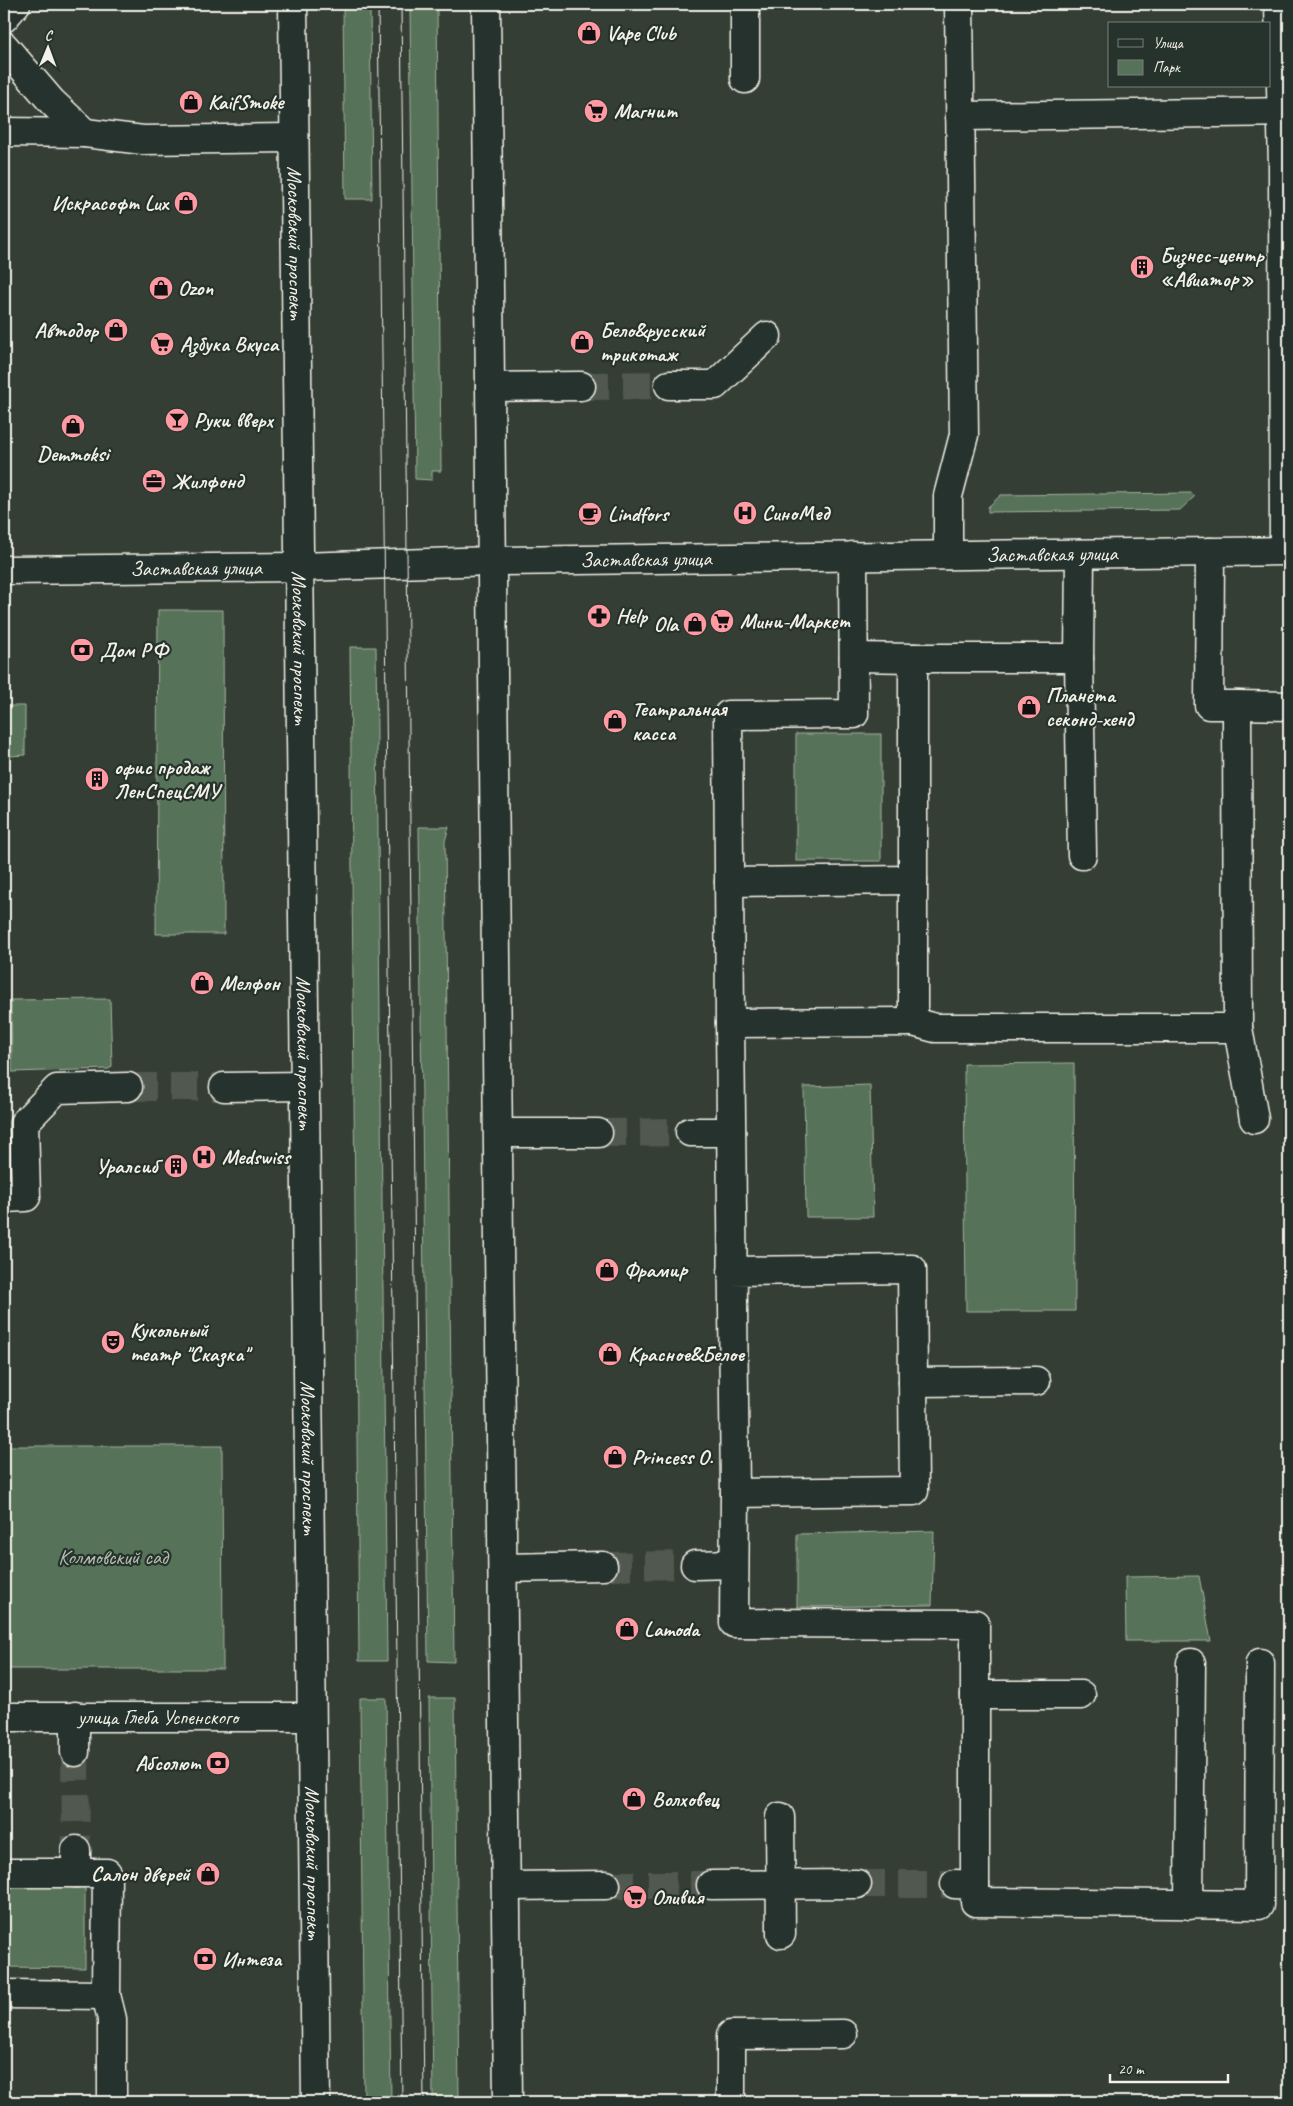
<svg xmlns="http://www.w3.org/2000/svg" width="1293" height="2106" viewBox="0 0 1293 2106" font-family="Caveat,sans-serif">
  <rect width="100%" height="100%" fill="#343e35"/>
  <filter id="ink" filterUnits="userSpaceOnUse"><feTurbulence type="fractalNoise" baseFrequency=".02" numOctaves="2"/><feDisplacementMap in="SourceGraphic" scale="10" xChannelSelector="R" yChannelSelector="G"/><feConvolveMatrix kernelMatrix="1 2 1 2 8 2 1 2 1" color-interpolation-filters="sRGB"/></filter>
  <g filter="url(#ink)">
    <g fill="#567259" stroke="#a5b2a0">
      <path d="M343 4H370L372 199H345Z"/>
      <path d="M410 4H437L441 471H432V480L415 479Z"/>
      <path d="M1192 493 1195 496 1180 510 988 512V507L1001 495Z"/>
      <path d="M158 610H223L224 934H156Z"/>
      <path d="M350 647H376L387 1661H359Z"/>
      <path d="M4 706H25V755L9 756V746L4 742Z"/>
      <rect x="796" y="734" width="85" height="127"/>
      <path d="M419 827H449L445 841 454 1662 428 1661Z"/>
      <path d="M110 999 112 1066 109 1069 12 1072 11 1000Z"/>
      <path d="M1074 1063 1075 1311H966L964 1064Z"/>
      <path d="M870 1085 873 1217H806L804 1087Z"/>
      <path d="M4 1446H222L223 1669H4Z"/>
      <path d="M934 1531 932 1605 797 1607V1534Z"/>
      <path d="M1199 1576 1211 1641H1126L1125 1577Z"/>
      <path d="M360 1698H386L391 2102H364Z"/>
      <path d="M429 1698H455L459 2102H433Z"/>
      <path d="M4 1887 85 1888V1968L4 1967Z"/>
    </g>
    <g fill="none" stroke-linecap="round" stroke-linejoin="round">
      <g stroke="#515950" stroke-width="28" stroke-dasharray="28 14" stroke-linecap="butt">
        <path d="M581 386 669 385"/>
        <path d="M128 1087H224"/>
        <path d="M598 1133 690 1132"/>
        <path d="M603 1566 695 1565"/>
        <path d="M75 1752 76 1850"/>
        <path d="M857 1884H955"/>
        <path d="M606 1885H711"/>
      </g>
      <g stroke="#f4f1e8" stroke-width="31">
        <g id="minor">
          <path d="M745 4V79"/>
          <path d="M1279 4 1283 167 1284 551"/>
          <path d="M4 18 16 4"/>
          <path d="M4 46 52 102 85 133"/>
          <path d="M960 116 1289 112"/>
          <path d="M4 132 85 133 143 140 294 138"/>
          <path d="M669 385H715L767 336"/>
          <path d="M490 387 581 386"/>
          <path d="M1080 554 1079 658H913V1022L935 1028H1238L1237 705H1209L1210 552"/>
          <path d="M948 555V496L964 435 959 4"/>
          <path d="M853 556 854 714 728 715 730 1023 913 1022"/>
          <path id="s1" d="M4 570 299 567 493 561 1289 551"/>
          <path d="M854 657 913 658"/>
          <path d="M1079 658 1082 855"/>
          <path d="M1237 705 1289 706"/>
          <path d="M729 882 913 880"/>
          <path d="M730 1023 735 1493 914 1491 912 1269 732 1271"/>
          <path d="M1238 1028 1254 1119"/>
          <path d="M224 1087 306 1086"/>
          <path d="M690 1132H731"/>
          <path d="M499 1133H598"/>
          <path d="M4 1198 26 1197 24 1123 57 1089 128 1087"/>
          <path d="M913 1382 1036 1381"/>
          <path d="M735 1493 734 1623 975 1624V1885"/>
          <path d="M695 1565 734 1564"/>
          <path d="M503 1568 603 1566"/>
          <path d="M975 1695H1081"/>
          <path d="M75 1716V1752"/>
          <path id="s2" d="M4 1717H311"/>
          <path d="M780 1817 781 1934"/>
          <path d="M76 1850V1873"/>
          <path d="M4 1873H107L106 1995 4 1994"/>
          <path d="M955 1884 975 1885V1902L1259 1905 1260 1663"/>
          <path d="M711 1885 857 1884"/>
          <path d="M506 1886 606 1885"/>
          <path d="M1189 1905 1191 1663"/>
          <path d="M106 1995 112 2019V2102"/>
          <path d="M731 2102V2035L843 2034"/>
        </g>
      </g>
      <g stroke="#f4f1e8" stroke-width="31">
        <g id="major">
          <path id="s3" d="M293 4 316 2102"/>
          <path d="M486 4 508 2102"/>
        </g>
      </g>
      <use href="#minor" stroke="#26332d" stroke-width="28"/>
      <use href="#major" stroke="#26332d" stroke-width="28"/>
      <g stroke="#f4f1e8" stroke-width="1">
        <path d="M378 4 402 2102"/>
        <path d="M401 4 424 2102"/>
      </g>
    </g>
  </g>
  <defs>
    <g id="shop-disc" transform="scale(1.25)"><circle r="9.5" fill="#ff9aa2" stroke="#26332d"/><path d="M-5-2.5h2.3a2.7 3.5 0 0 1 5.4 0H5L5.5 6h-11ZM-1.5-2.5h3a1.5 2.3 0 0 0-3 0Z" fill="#111"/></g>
    <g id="supermarket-disc" transform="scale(1.25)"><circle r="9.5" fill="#ff9aa2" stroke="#26332d"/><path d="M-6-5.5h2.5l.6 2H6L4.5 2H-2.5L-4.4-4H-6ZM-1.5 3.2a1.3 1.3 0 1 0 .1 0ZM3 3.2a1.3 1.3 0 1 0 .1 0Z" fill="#111"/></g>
    <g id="building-disc" transform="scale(1.25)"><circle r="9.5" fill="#ff9aa2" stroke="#26332d"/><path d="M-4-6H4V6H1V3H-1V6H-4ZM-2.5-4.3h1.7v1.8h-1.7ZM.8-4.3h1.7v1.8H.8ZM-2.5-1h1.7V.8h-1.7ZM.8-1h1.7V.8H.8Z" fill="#111"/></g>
    <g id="bar-disc" transform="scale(1.25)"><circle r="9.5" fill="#ff9aa2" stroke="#26332d"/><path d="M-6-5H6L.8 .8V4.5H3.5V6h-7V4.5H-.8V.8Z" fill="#111"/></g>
    <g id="office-disc" transform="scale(1.25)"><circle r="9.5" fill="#ff9aa2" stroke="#26332d"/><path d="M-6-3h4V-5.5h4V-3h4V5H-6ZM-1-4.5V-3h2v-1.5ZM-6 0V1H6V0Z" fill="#111"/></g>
    <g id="hospital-disc" transform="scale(1.25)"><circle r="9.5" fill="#ff9aa2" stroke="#26332d"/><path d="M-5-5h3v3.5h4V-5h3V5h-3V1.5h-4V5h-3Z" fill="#111"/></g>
    <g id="cafe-disc" transform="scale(1.25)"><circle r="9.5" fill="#ff9aa2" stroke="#26332d"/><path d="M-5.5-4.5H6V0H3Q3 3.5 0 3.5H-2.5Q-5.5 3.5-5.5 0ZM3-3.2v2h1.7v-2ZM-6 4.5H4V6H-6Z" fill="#111"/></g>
    <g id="pharmacy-disc" transform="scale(1.25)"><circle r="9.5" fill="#ff9aa2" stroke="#26332d"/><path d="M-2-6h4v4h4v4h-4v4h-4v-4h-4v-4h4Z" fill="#111"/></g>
    <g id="bank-disc" transform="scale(1.25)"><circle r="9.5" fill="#ff9aa2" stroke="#26332d"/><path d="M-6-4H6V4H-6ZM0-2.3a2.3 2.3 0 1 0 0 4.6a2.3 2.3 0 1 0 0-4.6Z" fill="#111"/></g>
    <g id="theatre-disc" transform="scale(1.25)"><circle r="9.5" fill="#ff9aa2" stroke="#26332d"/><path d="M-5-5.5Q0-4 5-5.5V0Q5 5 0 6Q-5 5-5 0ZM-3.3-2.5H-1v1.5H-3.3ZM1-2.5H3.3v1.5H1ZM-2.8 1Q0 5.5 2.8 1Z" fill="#111"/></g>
  </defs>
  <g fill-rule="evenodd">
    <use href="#shop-disc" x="589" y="33"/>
    <use href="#shop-disc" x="191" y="102"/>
    <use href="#supermarket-disc" x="596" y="111"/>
    <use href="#shop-disc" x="186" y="203"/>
    <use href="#building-disc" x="1142" y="267"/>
    <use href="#shop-disc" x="161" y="288"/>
    <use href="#shop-disc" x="116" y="330"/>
    <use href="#shop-disc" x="582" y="342"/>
    <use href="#supermarket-disc" x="162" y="344"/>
    <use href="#bar-disc" x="177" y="420"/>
    <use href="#shop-disc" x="73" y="426"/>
    <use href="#office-disc" x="154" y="481"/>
    <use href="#hospital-disc" x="745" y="513"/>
    <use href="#cafe-disc" x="590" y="514"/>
    <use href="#pharmacy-disc" x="599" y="616"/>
    <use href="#supermarket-disc" x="722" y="621"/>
    <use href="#shop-disc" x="695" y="624"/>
    <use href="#bank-disc" x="82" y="650"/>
    <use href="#shop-disc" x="1029" y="707"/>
    <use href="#shop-disc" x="615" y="721"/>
    <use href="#building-disc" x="97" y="779"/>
    <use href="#shop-disc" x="202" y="983"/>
    <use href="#hospital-disc" x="204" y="1157"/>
    <use href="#building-disc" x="176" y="1166"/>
    <use href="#shop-disc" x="607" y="1270"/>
    <use href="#theatre-disc" x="113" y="1342"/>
    <use href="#shop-disc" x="610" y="1354"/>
    <use href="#shop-disc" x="615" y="1457"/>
    <use href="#shop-disc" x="627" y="1629"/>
    <use href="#bank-disc" x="218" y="1763"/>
    <use href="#shop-disc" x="634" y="1799"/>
    <use href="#shop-disc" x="208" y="1874"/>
    <use href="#supermarket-disc" x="635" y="1897"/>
    <use href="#bank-disc" x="205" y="1959"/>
  </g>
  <g text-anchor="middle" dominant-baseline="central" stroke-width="4.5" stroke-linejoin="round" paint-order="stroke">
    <g font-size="21" font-weight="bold" fill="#f4f1e8" stroke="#26332d" text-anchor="start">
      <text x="606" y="33">Vape Club</text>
      <text x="208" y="102">KaifSmoke</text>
      <text x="614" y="111">Магнит</text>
      <text x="168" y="203" text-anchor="end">Искрасофт Lux</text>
      <text x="1160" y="255">Бизнес-центр<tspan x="1160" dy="24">«Авиатор»</tspan></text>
      <text x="178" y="288">Ozon</text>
      <text x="98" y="330" text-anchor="end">Автодор</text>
      <text x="600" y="330">Бело&amp;русский<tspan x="600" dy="24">трикотаж</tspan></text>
      <text x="180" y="344">Азбука Вкуса</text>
      <text x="194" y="420">Руки вверх</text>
      <text x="73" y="454" text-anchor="middle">Demmoksi</text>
      <text x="172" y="481">Жилфонд</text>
      <text x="762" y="513">СиноМед</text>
      <text x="608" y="514">Lindfors</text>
      <text x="616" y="616">Help</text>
      <text x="740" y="621">Мини-Маркет</text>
      <text x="678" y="624" text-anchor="end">Ola</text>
      <text x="100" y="650">Дом РФ</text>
      <text x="1046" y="695">Планета<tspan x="1046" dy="24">секонд-хенд</tspan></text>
      <text x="632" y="709">Театральная<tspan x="632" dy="24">касса</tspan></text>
      <text x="114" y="767">офис продаж<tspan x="114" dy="24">ЛенСпецСМУ</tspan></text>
      <text x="220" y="983">Мелфон</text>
      <text x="222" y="1157">Medswiss</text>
      <text x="158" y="1166" text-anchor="end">Уралсиб</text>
      <text x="624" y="1270">Фрамир</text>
      <text x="130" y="1330">Кукольный<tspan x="130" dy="24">театр "Сказка"</tspan></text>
      <text x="628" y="1354">Красное&amp;Белое</text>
      <text x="632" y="1457">Princess O.</text>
      <text x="644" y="1629">Lamoda</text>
      <text x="200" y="1763" text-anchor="end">Абсолют</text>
      <text x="652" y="1799">Волховец</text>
      <text x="190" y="1874" text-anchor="end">Салон дверей</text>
      <text x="652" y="1897">Оливия</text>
      <text x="222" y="1959">Интеза</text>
    </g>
    <g font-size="21" fill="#f4f1e8" stroke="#26332d">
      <text stroke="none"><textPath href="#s3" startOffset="239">Московский проспект</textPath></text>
      <text stroke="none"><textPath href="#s1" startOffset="1048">Заставская улица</textPath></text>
      <text stroke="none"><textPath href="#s1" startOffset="642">Заставская улица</textPath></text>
      <text stroke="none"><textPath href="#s1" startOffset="192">Заставская улица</textPath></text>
      <text stroke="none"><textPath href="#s3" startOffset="644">Московский проспект</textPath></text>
      <text stroke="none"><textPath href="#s3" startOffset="1049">Московский проспект</textPath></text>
      <text stroke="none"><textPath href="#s3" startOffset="1454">Московский проспект</textPath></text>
      <text stroke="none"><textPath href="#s2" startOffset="154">улица Глеба Успенского</textPath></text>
      <text stroke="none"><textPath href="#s3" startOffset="1859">Московский проспект</textPath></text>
    </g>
    <g font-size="21" fill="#b5beaf" stroke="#26332d">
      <text x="113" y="1557">Колмовский сад</text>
    </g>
  </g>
  <rect width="1293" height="2106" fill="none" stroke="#26332d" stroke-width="20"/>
  <rect x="10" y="10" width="1273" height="2086" fill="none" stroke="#f4f1e8" stroke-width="2" filter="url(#ink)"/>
  <rect x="1108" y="22" width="162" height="65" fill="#26332d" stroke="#787f78"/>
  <rect x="1118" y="39" width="25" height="8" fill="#26332d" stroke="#787f78"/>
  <text x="1153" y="48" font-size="15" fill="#f4f1e8">Улица</text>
  <rect x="1118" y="60" width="25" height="15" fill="#567259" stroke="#787f78"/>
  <text x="1153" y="72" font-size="15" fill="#f4f1e8">Парк</text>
  <g transform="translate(48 48) rotate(1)" stroke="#26332d" stroke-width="4" paint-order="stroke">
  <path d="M0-4L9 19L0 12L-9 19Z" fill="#f4f1e8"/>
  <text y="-8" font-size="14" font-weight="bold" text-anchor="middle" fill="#f4f1e8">С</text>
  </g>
  <path d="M1110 2074v8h118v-8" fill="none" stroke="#f4f1e8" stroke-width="2.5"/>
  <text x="1118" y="2074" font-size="15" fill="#f4f1e8" stroke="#26332d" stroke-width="4" paint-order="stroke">20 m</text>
</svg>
